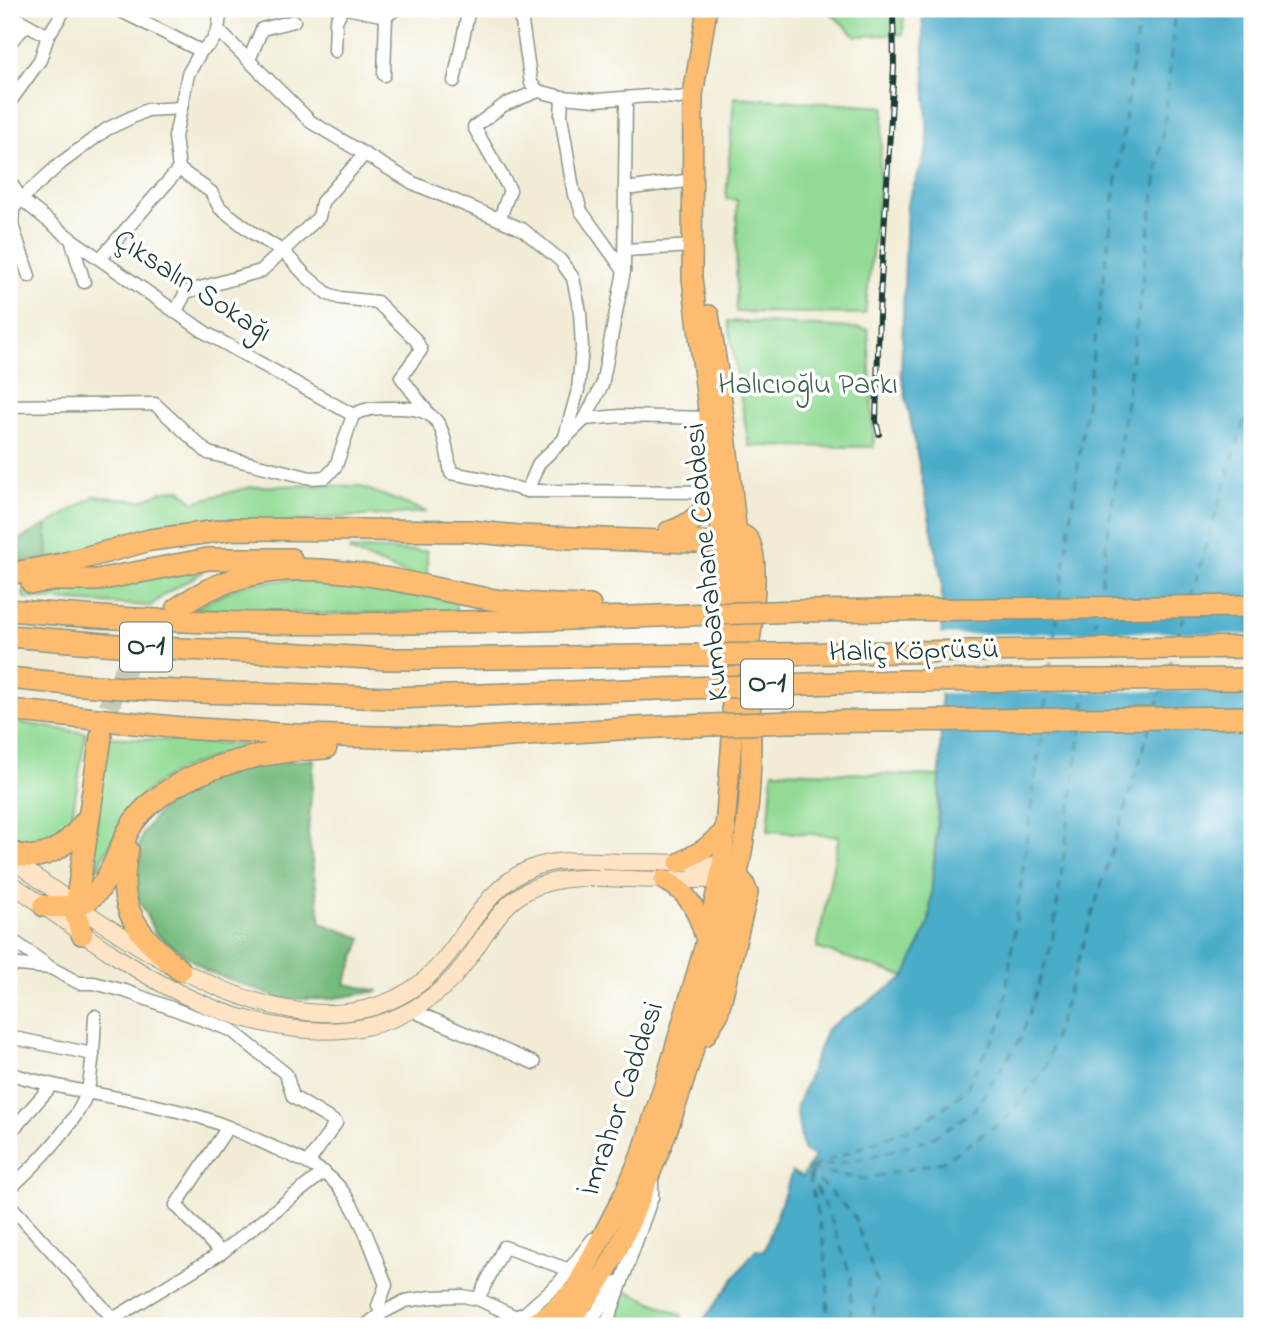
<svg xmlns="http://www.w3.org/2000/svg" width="1261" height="1335" viewBox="0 0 1261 1335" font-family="'Indie Flower',sans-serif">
  <rect width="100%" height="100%" fill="#fff"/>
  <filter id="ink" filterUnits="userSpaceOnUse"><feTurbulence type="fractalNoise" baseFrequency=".0143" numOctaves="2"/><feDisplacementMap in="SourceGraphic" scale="14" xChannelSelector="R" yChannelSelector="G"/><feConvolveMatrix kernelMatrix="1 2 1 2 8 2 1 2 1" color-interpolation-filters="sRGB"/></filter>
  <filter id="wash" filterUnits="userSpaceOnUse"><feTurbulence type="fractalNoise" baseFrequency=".00686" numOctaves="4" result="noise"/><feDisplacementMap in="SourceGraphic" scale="28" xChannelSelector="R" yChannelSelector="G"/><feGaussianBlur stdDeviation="1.57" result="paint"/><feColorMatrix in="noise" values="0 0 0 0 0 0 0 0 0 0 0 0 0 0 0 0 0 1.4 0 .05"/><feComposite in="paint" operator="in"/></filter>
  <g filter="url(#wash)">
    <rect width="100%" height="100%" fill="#f2ecd6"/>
    <g fill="#93db95" stroke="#598c64" stroke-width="2">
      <path d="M826 9H904L903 34 856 36Z"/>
      <path d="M734 97 884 107 877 209 865 314 736 312 737 200 726 199Z"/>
      <path d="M728 321 868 329 874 447 749 446Z"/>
      <path d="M309 485 359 486 427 512 316 519 48 559 46 526 94 496 141 501 161 492 179 489 194 502 250 487Z"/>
      <path d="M351 549 427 551V580L398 571 349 551Z"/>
      <path d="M203 568V572L165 594 150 606 24 598 23 591 89 589Z"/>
      <path d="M316 577 454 600 457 611 330 614 193 609 243 584Z"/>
      <path d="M9 721 86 733 70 828 46 847 9 845Z"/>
      <path d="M109 737 246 745 245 748C202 759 156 773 129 811 117 828 108 849 98 868L90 866Z"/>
      <path d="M773 771 940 776 929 923 906 977 817 948 839 836 768 831Z"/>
      <path d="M627 1291 681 1315 684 1326H613Z"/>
    </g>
    <g fill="#76bb7e" stroke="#4a7c59" stroke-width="2">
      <path d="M46 525 48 559 9 565V542L16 541Z"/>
      <path d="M314 759 308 833 321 923 362 938 345 984 379 991 328 999H281L207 971 155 933 129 879 143 833 167 800 206 780 246 766Z"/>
    </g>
    <path fill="#4aacc9" stroke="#34747e" stroke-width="2" d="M922 9H1252V1326H699L755 1250 764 1251 792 1172 802 1177 814 1157 803 1150 796 1108 827 1029 905 977 929 923 940 799 942 582 901 372 907 204 928 147Z"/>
    <path fill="#f2ecd6" d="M1152 632 1252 635V690L938 693V635Z"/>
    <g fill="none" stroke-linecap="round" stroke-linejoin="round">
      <g stroke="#2e6468" stroke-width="2" stroke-dasharray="9 7" stroke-linecap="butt">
        <path d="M1060 598 1140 9"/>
        <path d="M1190 598 1252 395"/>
        <path d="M1099 599 1166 108 1175 9"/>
        <path d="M1054 639 1057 617"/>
        <path d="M1177 639 1184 617"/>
        <path d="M1093 640 1096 618"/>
        <path d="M1168 669 1172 657"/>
        <path d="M1050 670 1051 659"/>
        <path d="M1089 672 1091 660"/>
        <path d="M1045 709 1047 690"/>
        <path d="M1156 709 1161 691"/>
        <path d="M1084 710 1086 691"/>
        <path d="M812 1167 923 1123 965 1091 1002 1022 1042 728"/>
        <path d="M807 1169 854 1216 877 1283 872 1326"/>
        <path d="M811 1170 863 1179 942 1162 1007 1118 1045 1068 1150 727"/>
        <path d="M809 1173 833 1224 851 1278 850 1326"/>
        <path d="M827 1326 828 1280 823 1239 807 1169 870 1157 931 1139 974 1110 1021 1038 1052 943 1081 729"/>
      </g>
    </g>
  </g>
  <g filter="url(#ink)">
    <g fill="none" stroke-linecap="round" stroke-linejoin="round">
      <path stroke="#c8c9b6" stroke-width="21" stroke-dasharray="21 10" stroke-linecap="butt" d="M101 737C113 683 132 648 174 611"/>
      <g stroke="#889485" stroke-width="15">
        <g id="street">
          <path d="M117 9 201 51"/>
          <path d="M351 9 386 16 396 9"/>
          <path d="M520 9 531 83 538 91 562 97 596 100 649 96 679 98 693 95"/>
          <path d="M9 14 48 36"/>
          <path d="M520 19 535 9"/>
          <path d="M218 30 311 122 413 183 522 229 560 260 573 278 580 312 582 348 578 390 564 440"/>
          <path d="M9 43 27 25"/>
          <path d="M335 51 336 21 342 9"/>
          <path d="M249 60 262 29 294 21"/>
          <path d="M384 75 386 16"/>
          <path d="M454 81 469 9"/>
          <path d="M562 97 561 116 574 195 577 197 581 211 624 271"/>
          <path d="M9 103 40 60 48 36 65 9"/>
          <path d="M179 169 211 192 220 208 253 233 284 252 306 276 328 294 340 298 377 302 416 340 421 350 401 377 426 410"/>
          <path d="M179 169 175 137 188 74 201 51 212 42 218 30 221 9"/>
          <path d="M9 180 21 199"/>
          <path d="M625 189 693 180"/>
          <path d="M9 194 21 199 71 239 206 333 353 415"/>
          <path d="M500 218 510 190 474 127 504 105 538 91"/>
          <path d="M71 239 84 282"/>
          <path d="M625 250 693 246"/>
          <path d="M100 259 179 169"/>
          <path d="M29 276 12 225 13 209 21 199 61 163 107 129 147 110 181 108"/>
          <path d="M176 311 186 292 261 271 319 217 322 202 364 155"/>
          <path d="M9 406 155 404 208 453 311 478 326 477 336 466 353 415"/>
          <path d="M353 415C368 407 380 408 396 408 445 406 443 433 451 473L484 479 527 491 539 463 585 419 602 385 624 271 626 98"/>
          <path d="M585 419 621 416 709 418"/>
          <path d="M527 491 718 492"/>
          <path d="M9 938 51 968 79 983H94L125 991 231 1030 286 1074 293 1097 336 1123 308 1163"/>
          <path d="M9 964 50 968"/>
          <path d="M411 1010 534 1063"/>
          <path d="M9 1037 93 1054C91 1066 91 1080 87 1092 78 1122 33 1168 9 1189"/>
          <path d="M93 1054 95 1016"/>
          <path d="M9 1075H15C73 1093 134 1098 193 1115 222 1123 249 1136 277 1149 301 1160 327 1169 343 1192 363 1220 374 1254 386 1285L378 1306 382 1313 365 1326"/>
          <path d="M16 1126 51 1086"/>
          <path d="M9 1204 120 1326"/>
          <path d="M221 1253 176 1205 228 1127"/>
          <path d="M478 1299 504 1247 570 1270"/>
          <path d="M382 1313 405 1301 432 1297 463 1296 478 1299 516 1317"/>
          <path d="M113 1319 221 1253 324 1172"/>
          <path d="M434 1326H447"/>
          <path d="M492 1326 525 1313 559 1283 593 1239"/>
          <path d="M583 1326 597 1312 616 1282"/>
          <path d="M606 1326 652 1197V1181"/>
        </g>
      </g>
      <g stroke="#889485" stroke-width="18">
        <g id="secondary">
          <path d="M9 858C109 928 296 1076 419 984 464 950 478 889 532 868 560 857 592 861 622 862 655 862 689 862 722 866"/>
          <path d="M9 882C101 944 182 1016 297 1029 341 1034 386 1028 423 1003 438 993 452 981 462 967 484 940 498 904 531 889 562 874 597 878 630 879 660 880 690 881 720 879"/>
        </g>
      </g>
      <g stroke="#889485" stroke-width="22">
        <g id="primary">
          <path d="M679 863 704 849 726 830"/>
          <path d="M664 880C691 893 698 913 706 940"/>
          <path d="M705 1036 718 1015 748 893 744 883 732 870"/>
          <path d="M530 1326 549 1314 575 1289 625 1192 643 1150 668 1072 706 941 722 866 733 725 729 651 718 492 692 278 693 95 707 9"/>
          <path d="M561 1326C608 1287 630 1223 653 1167 682 1098 700 1028 719 955 733 899 747 842 750 784 754 701 746 618 737 535 729 462 722 388 709 315"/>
        </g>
      </g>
      <g stroke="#889485" stroke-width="24">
        <g id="highway">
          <path d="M669 532C691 526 705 511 718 492"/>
          <path d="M726 533C733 533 741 533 747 539 760 552 752 626 748 645"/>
          <path d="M9 574 62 564 150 540 233 529 469 531 518 536 721 543 737 533"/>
          <path d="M32 583 53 580H97L208 559H291"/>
          <path d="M178 608C269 541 378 578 478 597 514 604 553 605 590 606"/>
          <path d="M9 610C242 632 477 623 711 614"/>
          <path d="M800 611 1252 606"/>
          <path d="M9 636 153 648 284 653"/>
          <path d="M9 678C100 688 191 693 283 694"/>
          <path d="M9 710 182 728 296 735 467 739 635 728 712 725"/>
          <path d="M128 850C114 908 137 934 180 970"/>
          <path d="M9 852C42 865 67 847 86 820"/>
          <path d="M44 906C54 907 66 907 76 905 105 897 114 861 125 838 130 825 140 813 150 804 197 764 267 751 326 748"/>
          <path d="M82 934 76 915V905L101 737"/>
        </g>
      </g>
      <use href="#street" stroke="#fff" stroke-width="12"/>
      <use href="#secondary" stroke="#fee4c5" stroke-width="16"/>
      <use href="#primary" stroke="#fdbc6f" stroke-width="19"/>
      <use href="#highway" stroke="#fdbc6f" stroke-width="21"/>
      <g stroke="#1f3d34" stroke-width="6">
        <path id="rail" d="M879 434 876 421 879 314 894 67 893 9"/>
      </g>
      <use href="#rail" stroke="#fff" stroke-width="3.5" stroke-dasharray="10" stroke-linecap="butt"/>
      <g stroke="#889485" stroke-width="24" stroke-linecap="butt">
        <g id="highway-bridge">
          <path d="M711 614 800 611"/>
          <path d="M284 653 387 659H428L1252 647"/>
          <path d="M283 694 390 698 898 681 1252 679"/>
          <path d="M712 725 789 722 1252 717"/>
        </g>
      </g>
      <use href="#highway-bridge" stroke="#fdbc6f" stroke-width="21"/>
    </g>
  </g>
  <g text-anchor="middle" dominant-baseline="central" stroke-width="7" stroke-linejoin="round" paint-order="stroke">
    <g fill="#fff" stroke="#627771" stroke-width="2">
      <rect x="120" y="622.5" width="52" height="49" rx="5"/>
      <rect x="741" y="659.5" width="52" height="49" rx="5"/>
    </g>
    <g font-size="28" font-weight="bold" fill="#1f3d34">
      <text x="146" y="647">O-1</text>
      <text x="767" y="684">O-1</text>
    </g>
    <g font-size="30" fill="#1f3d34" stroke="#fff">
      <text transform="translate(192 287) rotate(33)">Çıksalın Sokağı</text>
      <text transform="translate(708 562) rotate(-95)">Kumbarahane Caddesi</text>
      <text transform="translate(914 652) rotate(-1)">Haliç Köprüsü</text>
      <text transform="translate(623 1099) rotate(-71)">İmrahor Caddesi</text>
    </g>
    <g font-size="30" fill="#3c644c" stroke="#fff">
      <text x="808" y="386">Halıcıoğlu Parkı</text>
    </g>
  </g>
  <rect width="1261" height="1335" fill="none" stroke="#fff" stroke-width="35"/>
</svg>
